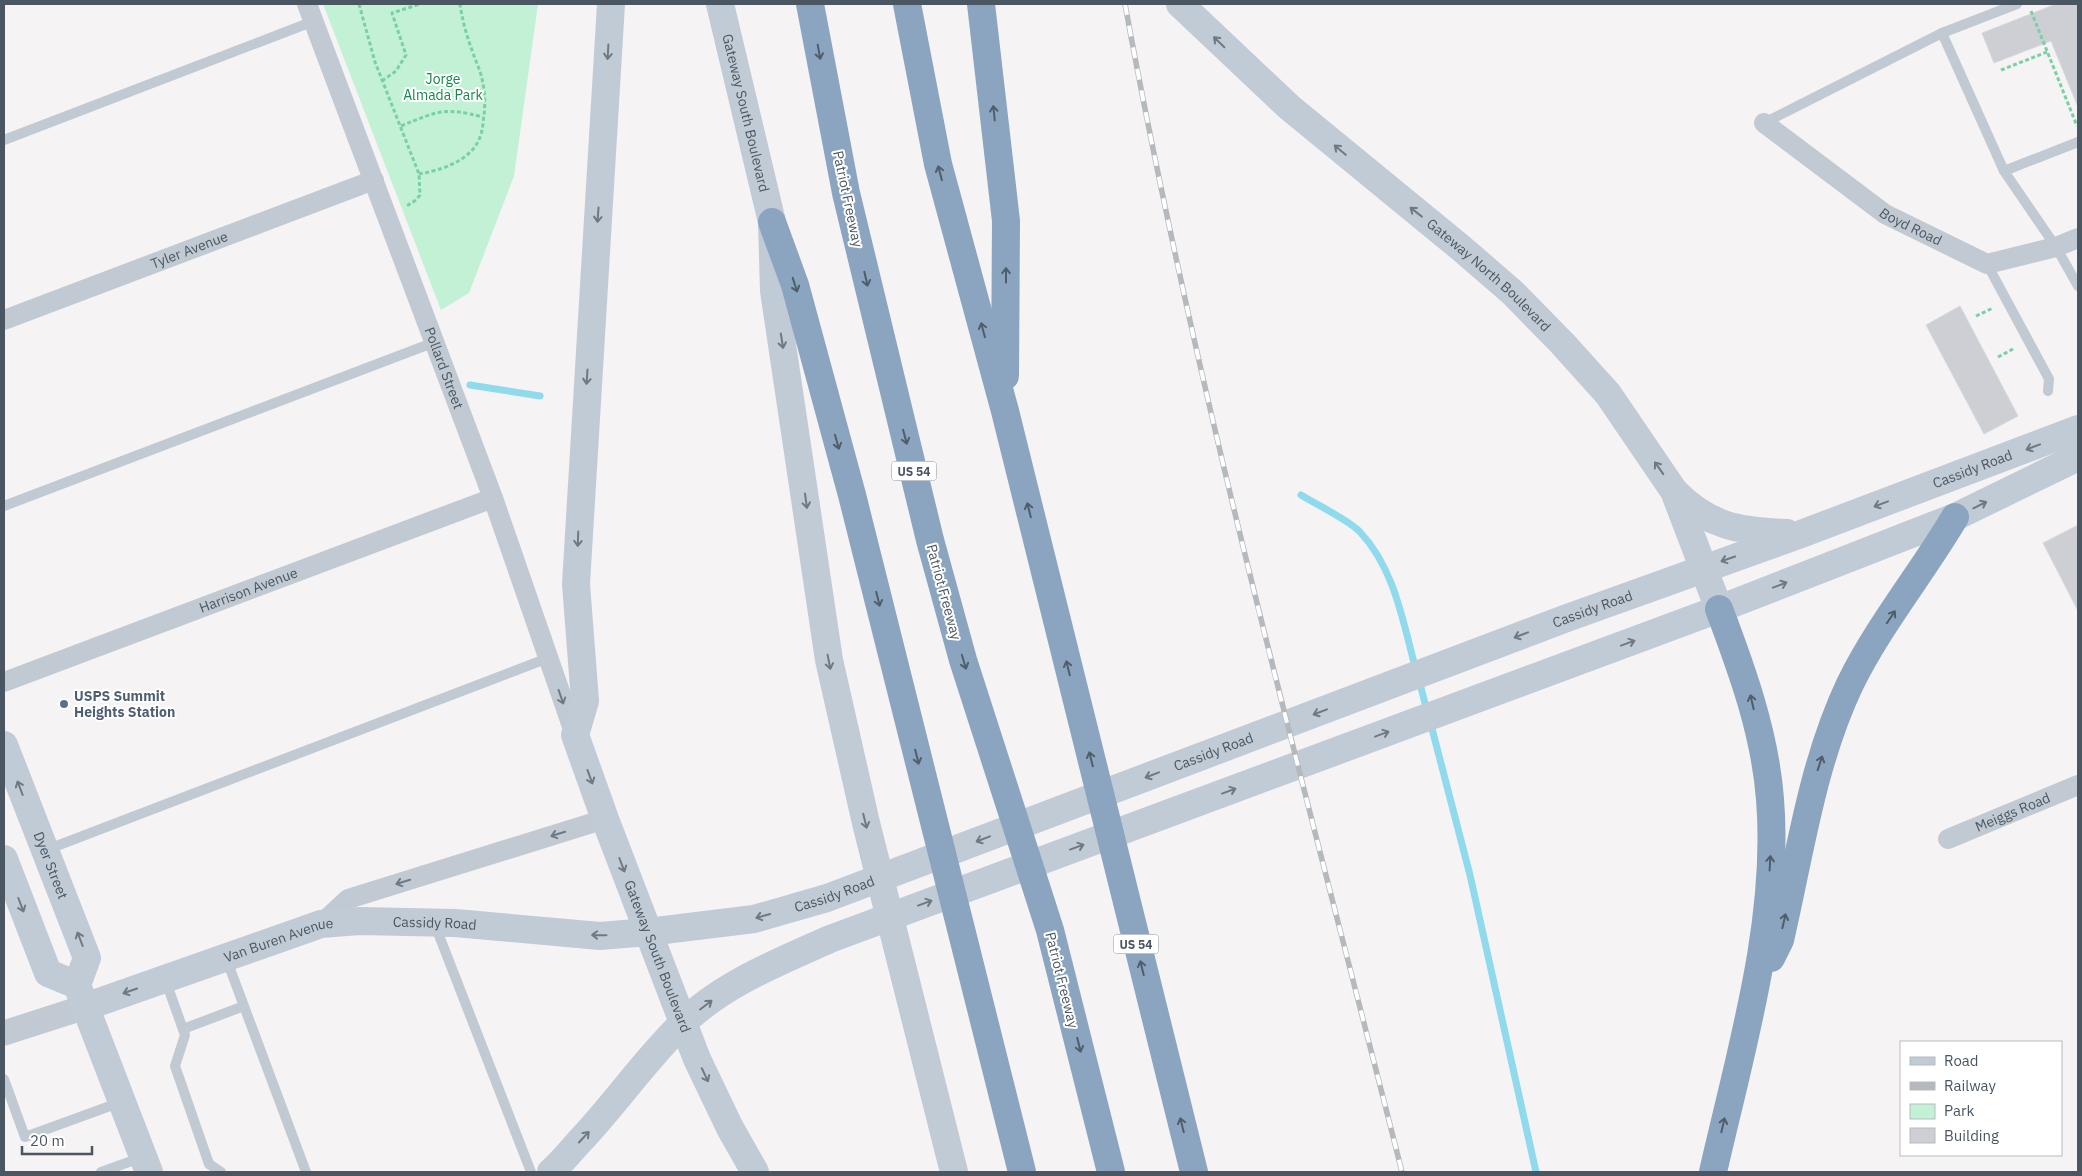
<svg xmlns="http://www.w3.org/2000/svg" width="2082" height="1176" viewBox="0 0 2082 1176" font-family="'IBM Plex Sans',sans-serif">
  <rect width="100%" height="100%" fill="#f5f3f3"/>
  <path fill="#c3f1d5" d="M323 4H538L514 176 469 293 441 310Z"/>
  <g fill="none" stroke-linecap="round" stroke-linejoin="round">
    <g stroke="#90daee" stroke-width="7">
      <path d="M470 385 540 396"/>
      <path d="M1301 495C1317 505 1349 520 1360 532 1395 569 1403 623 1416 670"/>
      <path d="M1419 680 1427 711"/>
      <path d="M1430 721 1470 875 1536 1172"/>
    </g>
  </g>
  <g fill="#cdcfd5" stroke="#d7d9de">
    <path d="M2056 4H2078V107L2051 41 1994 63 1982 33Z"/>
    <path d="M1960 306 2018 416 1984 434 1926 325Z"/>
    <path d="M2078 525V611L2043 543Z"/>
  </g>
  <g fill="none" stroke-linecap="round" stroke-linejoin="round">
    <g stroke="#7ad0a6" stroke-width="3" stroke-dasharray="4 2.5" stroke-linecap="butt">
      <path d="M359 4 375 62 419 174 420 195 416 200 405 207"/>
      <path d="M2031 11 2077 126"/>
      <path d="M2001 70 2047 52"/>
      <path d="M382 81 396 71 406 55 392 13 420 4"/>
      <path d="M401 126C438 111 444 107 483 117"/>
      <path d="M419 174C442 170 474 160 481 134 483 128 483 121 484 115 486 99 484 81 478 66 470 46 463 26 460 4"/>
      <path d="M1976 316 1993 308"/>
      <path d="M1998 357 2015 348"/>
    </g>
    <g stroke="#c1cad2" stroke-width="10">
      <path d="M1764 123 1942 33"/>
      <path d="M4 140 314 21"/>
      <path d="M2078 142 2004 171 2056 247 2078 286"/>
      <path d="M2004 171 1942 33 2017 4"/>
      <path d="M1987 264 2049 379 2048 391"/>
      <path d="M4 506 435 342"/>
      <path d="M46 850 548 658"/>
      <path d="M435 925 531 1172"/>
      <path d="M226 958 306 1172"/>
      <path d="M165 979 185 1035 175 1066 209 1164 221 1172"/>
      <path d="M183 1029 244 1006"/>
      <path d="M4 1079 25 1137 121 1102"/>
      <path d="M101 1172 143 1157"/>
    </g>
    <g stroke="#c1cad2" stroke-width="20">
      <path id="s1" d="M307 4 493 498 575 735"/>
      <path id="s2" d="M1764 123 1885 214 1987 264 2056 247 2078 238"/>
      <path id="s3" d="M4 320 374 180"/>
      <path id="s4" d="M4 682 493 498"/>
      <path id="s5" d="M1948 839 2078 785"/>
      <path d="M321 924 348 899 605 819"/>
    </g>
    <path stroke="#c1cad2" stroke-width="25" d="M4 1033 85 1007"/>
    <g stroke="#c1cbd6" stroke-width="28">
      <path id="s6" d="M611 4 576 584 585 701 575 735 605 819 697 1059 730 1128 755 1172"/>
      <path id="s7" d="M720 4 772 222 774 291 829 660 866 823 954 1172"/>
      <path id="s8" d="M1180 4 1289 107 1461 248 1513 293 1562 343 1608 394 1674 491 1719 609"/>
      <path d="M1676 493C1710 527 1740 531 1787 533"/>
      <path id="s9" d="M4 745 87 958 77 985 149 1172"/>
      <path d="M4 859 48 973 77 985"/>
      <path id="s10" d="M85 1007 321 924 359 921 455 923 600 936 648 932 754 919 827 898 1567 618 1801 534 2078 429"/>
      <path d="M551 1172C561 1163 570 1152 579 1142 615 1104 645 1060 682 1024 722 984 779 962 830 939L1719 609 1955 517 2078 457"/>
    </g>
    <g stroke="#8ba5c1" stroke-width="28">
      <path d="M810 4 846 193 930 540 963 660 1050 930 1111 1172"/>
      <path d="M907 4 938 164 1005 411 1194 1172"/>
      <path d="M981 4 1006 221 1005 376"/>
      <path d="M772 222 795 285 852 495 1022 1172"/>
      <path d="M1771 958 1780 940C1800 854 1812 764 1850 684 1879 625 1922 573 1955 517"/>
      <path d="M1713 1172C1740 1053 1780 922 1770 799 1765 733 1742 670 1719 609"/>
    </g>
    <g stroke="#b5b8bd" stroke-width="5.5">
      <path id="rail" d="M1125 4C1197 398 1304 784 1402 1172"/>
    </g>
    <use href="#rail" stroke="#fff" stroke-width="4" stroke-dasharray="11" stroke-linecap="butt"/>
  </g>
  <defs><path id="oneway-shaft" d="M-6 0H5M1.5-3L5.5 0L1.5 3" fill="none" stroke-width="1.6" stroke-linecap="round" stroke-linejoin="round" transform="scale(1.25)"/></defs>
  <g stroke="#6e7984">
    <use href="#oneway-shaft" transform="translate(1219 42) rotate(-136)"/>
    <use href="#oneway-shaft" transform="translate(608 52) rotate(93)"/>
    <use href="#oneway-shaft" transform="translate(1340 150) rotate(-140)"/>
    <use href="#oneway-shaft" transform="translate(1416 212) rotate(-142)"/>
    <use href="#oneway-shaft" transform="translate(598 215) rotate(94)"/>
    <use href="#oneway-shaft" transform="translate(782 341) rotate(81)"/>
    <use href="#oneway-shaft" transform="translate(587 377) rotate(94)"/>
    <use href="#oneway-shaft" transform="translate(2033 447) rotate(159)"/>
    <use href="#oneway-shaft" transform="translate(1659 468) rotate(-125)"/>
    <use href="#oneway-shaft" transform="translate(806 501) rotate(82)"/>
    <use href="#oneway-shaft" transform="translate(1881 504) rotate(159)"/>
    <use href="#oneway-shaft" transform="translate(1980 505) rotate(-26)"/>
    <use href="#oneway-shaft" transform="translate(578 539) rotate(92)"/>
    <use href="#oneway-shaft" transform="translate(1728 559) rotate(161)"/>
    <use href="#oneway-shaft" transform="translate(1780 585) rotate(-21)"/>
    <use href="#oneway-shaft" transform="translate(1521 635) rotate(159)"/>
    <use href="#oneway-shaft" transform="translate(1628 643) rotate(-20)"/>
    <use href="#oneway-shaft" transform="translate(829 662) rotate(79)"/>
    <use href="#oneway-shaft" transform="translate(1320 712) rotate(159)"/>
    <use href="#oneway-shaft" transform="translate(1382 734) rotate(-20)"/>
    <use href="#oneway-shaft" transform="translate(1152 775) rotate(159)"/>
    <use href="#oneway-shaft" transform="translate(590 777) rotate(70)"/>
    <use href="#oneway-shaft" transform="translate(20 788) rotate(-111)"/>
    <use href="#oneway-shaft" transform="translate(1229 791) rotate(-20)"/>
    <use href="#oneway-shaft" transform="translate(865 821) rotate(76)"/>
    <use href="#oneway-shaft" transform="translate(983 839) rotate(159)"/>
    <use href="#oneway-shaft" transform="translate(1077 847) rotate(-20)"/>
    <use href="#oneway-shaft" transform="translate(622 865) rotate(69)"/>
    <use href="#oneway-shaft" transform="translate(925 903) rotate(-20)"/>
    <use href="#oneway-shaft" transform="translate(21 905) rotate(69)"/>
    <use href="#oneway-shaft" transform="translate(763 916) rotate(164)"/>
    <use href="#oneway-shaft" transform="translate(599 935) rotate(-179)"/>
    <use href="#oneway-shaft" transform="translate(80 939) rotate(-111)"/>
    <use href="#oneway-shaft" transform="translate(130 991) rotate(161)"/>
    <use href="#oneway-shaft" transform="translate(706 1005) rotate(-37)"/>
    <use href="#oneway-shaft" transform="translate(705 1075) rotate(65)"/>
    <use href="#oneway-shaft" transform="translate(584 1137) rotate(-47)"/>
  </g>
  <g stroke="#505e6b">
    <use href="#oneway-shaft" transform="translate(819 52) rotate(80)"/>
    <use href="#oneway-shaft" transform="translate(994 113) rotate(-96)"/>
    <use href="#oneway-shaft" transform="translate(940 173) rotate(-105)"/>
    <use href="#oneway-shaft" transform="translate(1006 275) rotate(-90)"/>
    <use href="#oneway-shaft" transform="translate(866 279) rotate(77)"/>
    <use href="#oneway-shaft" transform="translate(795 285) rotate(72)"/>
    <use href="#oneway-shaft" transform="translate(983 330) rotate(-105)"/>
    <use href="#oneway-shaft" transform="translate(905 437) rotate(75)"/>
    <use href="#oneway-shaft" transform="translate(837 442) rotate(74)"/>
    <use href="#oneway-shaft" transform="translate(1029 510) rotate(-104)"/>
    <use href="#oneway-shaft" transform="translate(878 599) rotate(76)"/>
    <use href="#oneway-shaft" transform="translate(1891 617) rotate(-56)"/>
    <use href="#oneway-shaft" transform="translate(964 662) rotate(73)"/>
    <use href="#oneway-shaft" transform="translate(1068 668) rotate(-104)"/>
    <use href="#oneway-shaft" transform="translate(1752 702) rotate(-103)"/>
    <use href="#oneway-shaft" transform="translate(917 757) rotate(76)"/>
    <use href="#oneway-shaft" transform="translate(1091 759) rotate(-104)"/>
    <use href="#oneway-shaft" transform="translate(1820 763) rotate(-72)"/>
    <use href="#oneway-shaft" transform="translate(1770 863) rotate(-87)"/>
    <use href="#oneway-shaft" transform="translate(1784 921) rotate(-77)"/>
    <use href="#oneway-shaft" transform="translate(1142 968) rotate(-104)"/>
    <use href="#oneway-shaft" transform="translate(1079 1045) rotate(76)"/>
    <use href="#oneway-shaft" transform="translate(1182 1125) rotate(-104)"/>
    <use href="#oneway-shaft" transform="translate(1723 1125) rotate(-77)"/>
  </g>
  <g stroke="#6e7983">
    <use href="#oneway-shaft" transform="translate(561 697) rotate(71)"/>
    <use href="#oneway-shaft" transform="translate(558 834) rotate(163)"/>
    <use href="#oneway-shaft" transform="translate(403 882) rotate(163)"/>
  </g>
  <circle fill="#5c6f8a" stroke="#fff" stroke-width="2" cx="64" cy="704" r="5"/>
  <g text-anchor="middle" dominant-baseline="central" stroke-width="4" stroke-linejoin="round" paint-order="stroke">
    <g fill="#fff" stroke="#808990" stroke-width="1">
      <rect x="891.5" y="461.5" width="45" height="19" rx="4"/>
      <rect x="1113.5" y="934.5" width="45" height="19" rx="4"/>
    </g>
    <g font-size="12" font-weight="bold" fill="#4a5661">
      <text x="914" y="471">US 54</text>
      <text x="1136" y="944">US 54</text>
    </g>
    <g font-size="14" fill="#17864f" stroke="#fff">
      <text x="443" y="79">Jorge<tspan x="443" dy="16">Almada Park</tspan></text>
    </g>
    <g font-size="14" fill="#4a5661" stroke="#fff">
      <text stroke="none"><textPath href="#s7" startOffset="112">Gateway South Boulevard</textPath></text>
      <text transform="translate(848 199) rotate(78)">Patriot Freeway</text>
      <text stroke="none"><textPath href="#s2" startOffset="180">Boyd Road</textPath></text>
      <text stroke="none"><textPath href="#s3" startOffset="198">Tyler Avenue</textPath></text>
      <text stroke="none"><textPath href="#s8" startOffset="411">Gateway North Boulevard</textPath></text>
      <text stroke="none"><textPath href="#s1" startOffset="389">Pollard Street</textPath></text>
      <text stroke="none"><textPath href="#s10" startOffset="1984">Cassidy Road</textPath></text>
      <text stroke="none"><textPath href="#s4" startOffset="261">Harrison Avenue</textPath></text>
      <text transform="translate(944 592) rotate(75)">Patriot Freeway</text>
      <text stroke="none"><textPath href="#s10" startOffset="1579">Cassidy Road</textPath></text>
      <text stroke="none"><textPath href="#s10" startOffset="1174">Cassidy Road</textPath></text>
      <text stroke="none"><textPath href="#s5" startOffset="70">Meiggs Road</textPath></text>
      <text stroke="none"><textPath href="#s9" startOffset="129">Dyer Street</textPath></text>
      <text stroke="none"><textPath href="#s10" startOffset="769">Cassidy Road</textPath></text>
      <text stroke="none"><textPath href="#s10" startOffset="364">Cassidy Road</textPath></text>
      <text stroke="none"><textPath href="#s10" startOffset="205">Van Buren Avenue</textPath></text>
      <text stroke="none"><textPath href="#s6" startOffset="970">Gateway South Boulevard</textPath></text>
      <text transform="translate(1062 980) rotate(76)">Patriot Freeway</text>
    </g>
    <g font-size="14" font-weight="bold" fill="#4e5e75" stroke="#fff" text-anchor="start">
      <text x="74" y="696">USPS Summit<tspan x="74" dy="16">Heights Station</tspan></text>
    </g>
  </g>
  <rect width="2082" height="1176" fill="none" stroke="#4a5661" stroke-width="10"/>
  <rect x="1900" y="1041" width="162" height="115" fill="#ffffff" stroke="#b7bbc0"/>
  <rect x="1910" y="1057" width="25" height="8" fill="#c1cbd6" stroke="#b7bbc0"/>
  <text x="1944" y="1066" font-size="15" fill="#4a5661">Road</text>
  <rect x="1910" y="1082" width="25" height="8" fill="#b5b8bd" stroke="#b7bbc0"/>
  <text x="1944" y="1091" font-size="15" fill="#4a5661">Railway</text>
  <rect x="1910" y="1104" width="25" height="15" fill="#c3f1d5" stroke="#b7bbc0"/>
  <text x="1944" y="1116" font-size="15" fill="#4a5661">Park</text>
  <rect x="1910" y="1128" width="25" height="15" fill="#cdcfd5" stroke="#b7bbc0"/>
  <text x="1944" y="1141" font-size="15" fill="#4a5661">Building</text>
  <path d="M22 1146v8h70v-8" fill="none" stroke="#4a5661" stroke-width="2.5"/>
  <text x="30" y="1146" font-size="15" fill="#4a5661" stroke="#ffffff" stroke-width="4" paint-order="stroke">20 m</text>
</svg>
